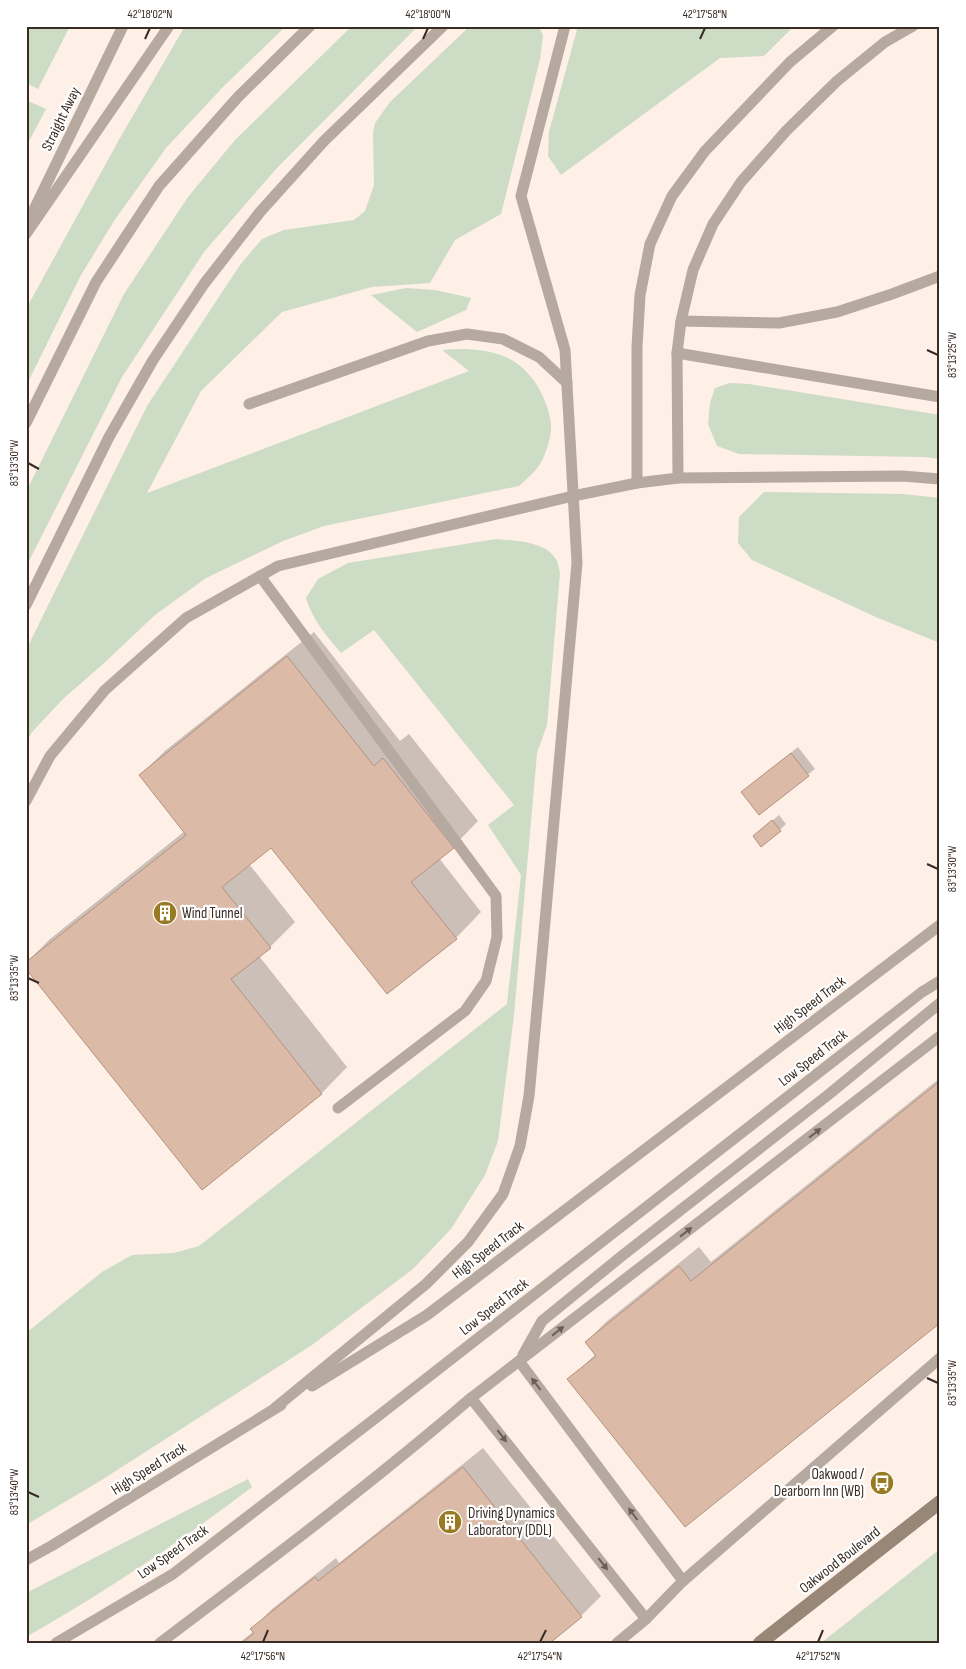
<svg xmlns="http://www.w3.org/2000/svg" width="966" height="1669" viewBox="0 0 966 1669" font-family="'Sofia Sans Condensed',sans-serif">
  <rect width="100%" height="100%" fill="#feefe7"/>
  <g fill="#cddcc4">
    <path d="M26 26H70L38 89 26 83Z"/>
    <path d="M185 26H286L222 88 166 148 114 221 81 275 26 386V309L120 138Z"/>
    <path d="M352 26H418L276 169 204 252 122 377 26 567V492L124 294 188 197 235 140Z"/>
    <path d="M470 26H539L543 36 540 59 501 214 455 240 430 283 372 287 282 312 201 391 147 493 469 371 442 350C463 348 486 349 506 357 531 368 548 398 551 424 552 436 545 458 538 467 533 474 525 480 519 486L324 526 283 541 206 578 155 615 103 664 63 699 33 731 26 742V650L147 406 240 265 262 239 284 230 354 220 365 211 374 185 373 132 375 123 390 102Z"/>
    <path d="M578 26H794L764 56 720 58 561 175 548 156 549 132Z"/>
    <path d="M26 100 46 109 26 147Z"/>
    <path d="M406 288 435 290 471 298 466 310 417 332 371 295Z"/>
    <path d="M730 383 749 384 940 415V459L925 457 739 454 717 446 708 424 710 403 715 388Z"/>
    <path d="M764 492 903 494 940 498V643L878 618 752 560 738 543 739 517Z"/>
    <path d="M496 539C514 541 544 541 555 558 558 561 559 569 560 573L547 725 537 753 514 1015 498 1141 485 1175 451 1229 413 1269 312 1345 100 1481 26 1525V1333L102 1272 132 1255 174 1253 199 1246 507 1004 521 875 488 825 514 805 374 630 341 653C326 635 313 621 306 598L318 579 348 563Z"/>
    <path d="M248 1479 252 1487C180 1542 105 1592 26 1637V1593Z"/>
    <path d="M940 1549V1643H821Z"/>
  </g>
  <g fill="#0003">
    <path d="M314 632 400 741 409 734 478 821 453 847 439 858 481 912 456 938 271 846 249 864 295 922 270 947 259 956 347 1067 322 1093 202 1188 26 963 50 939 185 831 140 775 166 750Z"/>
    <path d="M798 747 815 769 759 813 743 792Z"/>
    <path d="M779 815 786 824 780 830H761Z"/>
    <path d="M940 1078V1322L569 1379 596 1354 586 1342 606 1322 699 1247 711 1262Z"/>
    <path d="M483 1448 601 1596 581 1616 548 1643H239L254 1631 252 1629 272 1609 336 1558 339 1563Z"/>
  </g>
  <g fill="#dbbba8" stroke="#b3927f">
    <path d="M287 656 374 766 383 758 454 848 411 882 457 939 387 994 271 848 222 887 271 948 231 979 322 1094 202 1190 26 969V962L186 835 139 775Z"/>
    <path d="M791 753 809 776 759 815 741 792Z"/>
    <path d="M772 820 781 831 761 847 753 836Z"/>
    <path d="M940 1081V1323L685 1527 567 1379 596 1356 585 1342 679 1266 691 1281Z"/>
    <path d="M463 1467 582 1617 550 1643H242L254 1633 250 1629 315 1577 318 1581Z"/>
  </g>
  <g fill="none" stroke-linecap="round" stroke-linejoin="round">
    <g stroke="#b6a99f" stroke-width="11">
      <path d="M29 220 123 26"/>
      <path d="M26 234 169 26"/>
      <path d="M681 321 779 323 837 312 892 294 940 276"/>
      <path d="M677 353 940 397"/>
      <path d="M249 404 428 341 467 334 503 339 539 357 567 383"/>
      <path d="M26 423 96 282 159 186 238 97 310 26"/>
      <path d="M678 478 677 353 681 321 693 270 713 224 741 182 786 131 837 81 885 42 913 26"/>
      <path d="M637 483V347L640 295 650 244 672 196 705 151 790 62 833 26"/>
      <path d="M260 576 496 896 497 937 486 981 465 1011 338 1108"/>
      <path d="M26 605 109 437 153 360 204 284 260 212 324 141 443 26"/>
      <path d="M26 801 50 756 105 690 186 618 278 566 573 496 637 483 678 478 902 476 940 479"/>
      <path d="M523 1355 542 1321 623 1255 828 1095 940 1003"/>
      <path d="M519 1361 683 1581"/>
      <path d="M312 1386 427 1315 940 925"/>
      <path d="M471 1398 646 1619"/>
      <path d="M275 1408 426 1284 468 1242 503 1194 520 1146 529 1096 542 955 577 563 565 350 521 196 565 26"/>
      <path d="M26 1560 53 1545 281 1405"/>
      <path d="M56 1643 173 1574 377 1417 922 992 940 981"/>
      <path d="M160 1643C266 1563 371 1484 471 1398L940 1036"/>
      <path d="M617 1643 646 1619 683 1581 940 1358"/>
    </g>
    <path stroke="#988677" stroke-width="14" d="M760 1643 940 1502"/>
  </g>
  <defs><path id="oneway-solid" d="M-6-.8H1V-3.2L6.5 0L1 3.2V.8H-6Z" transform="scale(1.25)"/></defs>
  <g fill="#6b5e55">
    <use href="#oneway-solid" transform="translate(815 1133) rotate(-38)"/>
    <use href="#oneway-solid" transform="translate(686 1232) rotate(-38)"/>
    <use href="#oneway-solid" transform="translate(558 1331) rotate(-38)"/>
    <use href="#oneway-solid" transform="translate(536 1384) rotate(-127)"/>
    <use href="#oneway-solid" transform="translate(502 1436) rotate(52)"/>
    <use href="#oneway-solid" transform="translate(633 1514) rotate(-127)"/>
    <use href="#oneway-solid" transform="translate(603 1564) rotate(52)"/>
  </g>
  <path fill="none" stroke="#392c24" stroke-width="2" d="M145 39 150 28M423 39 428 28M700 39 705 28M927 350 938 355M28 463 39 469M927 864 938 869M28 978 39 983M927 1378 938 1383M28 1492 39 1497M263 1642 268 1630M540 1642 546 1630M818 1642 823 1630"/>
  <defs>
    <g id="building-disc" transform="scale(1.25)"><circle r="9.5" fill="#987a23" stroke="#fff"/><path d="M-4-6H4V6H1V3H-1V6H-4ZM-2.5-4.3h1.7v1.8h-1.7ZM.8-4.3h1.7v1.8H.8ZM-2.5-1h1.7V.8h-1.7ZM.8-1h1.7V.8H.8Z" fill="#fff"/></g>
    <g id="bus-disc" transform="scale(1.25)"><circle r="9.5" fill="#987a23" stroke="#fff"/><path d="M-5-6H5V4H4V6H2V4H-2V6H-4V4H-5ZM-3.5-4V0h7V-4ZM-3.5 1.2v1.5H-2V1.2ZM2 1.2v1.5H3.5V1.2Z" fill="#fff"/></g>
  </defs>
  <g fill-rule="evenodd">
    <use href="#building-disc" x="165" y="913"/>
    <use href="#bus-disc" x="882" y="1483"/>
    <use href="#building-disc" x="450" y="1522"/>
  </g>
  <g text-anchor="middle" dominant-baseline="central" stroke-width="4.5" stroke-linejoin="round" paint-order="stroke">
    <g font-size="15" fill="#392c24" stroke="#fff">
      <text transform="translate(61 119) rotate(-64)">Straight Away</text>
      <text transform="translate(810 1005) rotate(-37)">High Speed Track</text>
      <text transform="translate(813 1058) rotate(-38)">Low Speed Track</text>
      <text transform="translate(488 1250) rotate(-37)">High Speed Track</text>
      <text transform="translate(494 1307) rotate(-38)">Low Speed Track</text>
      <text transform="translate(149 1469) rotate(-32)">High Speed Track</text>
      <text transform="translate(173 1552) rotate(-35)">Low Speed Track</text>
      <text transform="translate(840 1560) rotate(-38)">Oakwood Boulevard</text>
    </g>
    <g font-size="15" fill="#392c24" stroke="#fff" text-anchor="start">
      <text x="182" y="913">Wind Tunnel</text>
      <text x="864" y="1474" text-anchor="end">Oakwood /<tspan x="864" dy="17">Dearborn Inn (WB)</tspan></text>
      <text x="468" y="1513">Driving Dynamics<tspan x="468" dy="17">Laboratory (DDL)</tspan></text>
    </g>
  </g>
  <rect width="966" height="1669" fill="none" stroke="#ffffff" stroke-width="55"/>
  <rect x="28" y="28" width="910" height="1614" fill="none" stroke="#392c24" stroke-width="2"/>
  <g font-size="12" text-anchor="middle" fill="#392c24">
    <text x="150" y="18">42°18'02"N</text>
    <text x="428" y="18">42°18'00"N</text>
    <text x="705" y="18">42°17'58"N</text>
    <text transform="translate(952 355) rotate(-90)" y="4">83°13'25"W</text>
    <text transform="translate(14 463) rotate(-90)" y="4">83°13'30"W</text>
    <text transform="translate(952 869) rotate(-90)" y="4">83°13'30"W</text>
    <text transform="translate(14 978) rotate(-90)" y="4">83°13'35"W</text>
    <text transform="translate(952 1383) rotate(-90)" y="4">83°13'35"W</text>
    <text transform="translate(14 1492) rotate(-90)" y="4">83°13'40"W</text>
    <text x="263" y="1660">42°17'56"N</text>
    <text x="540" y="1660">42°17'54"N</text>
    <text x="818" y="1660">42°17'52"N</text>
  </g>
</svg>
